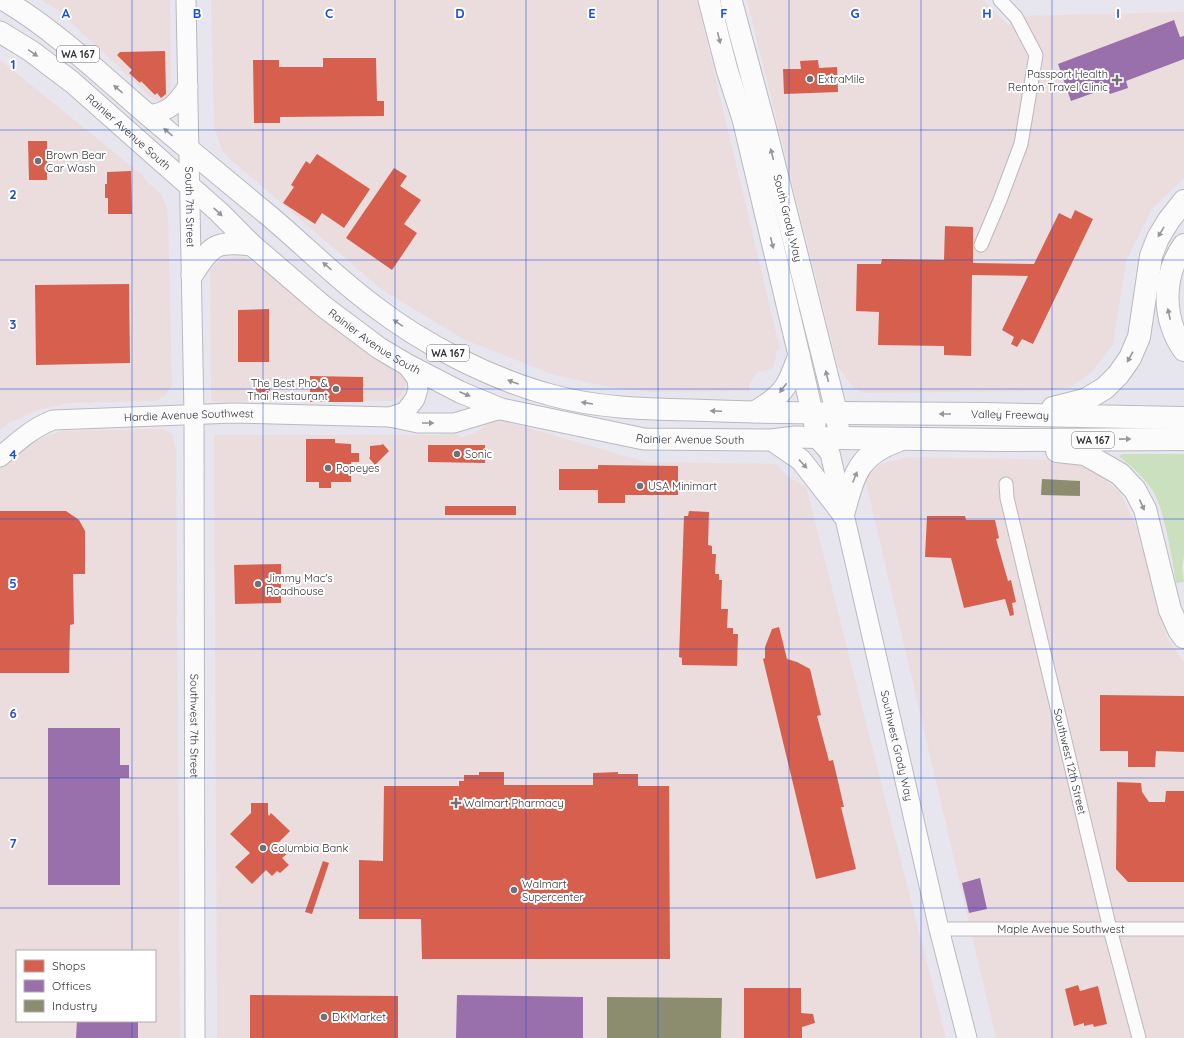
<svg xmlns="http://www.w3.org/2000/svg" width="1184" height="1038" viewBox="0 0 1184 1038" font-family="Quicksand,sans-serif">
  <rect width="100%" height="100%" fill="#e7e6ee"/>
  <g fill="#ebdcde" fill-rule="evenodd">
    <path d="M41 0H170L171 82 169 96 164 100 159 101 152 98 58 10Z"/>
    <path d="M211 0H697L780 349 777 350 774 365 771 369 758 372 753 378 749 384V391L649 392 609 387 554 375 463 339 381 289 228 157 222 150 214 127Z"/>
    <path d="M747 0H983L1008 25 1020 16 1184 12V178L1152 209 1126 261 1113 345 1091 373 1070 387 1048 391 863 393 853 387 838 367Z"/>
    <path d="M0 60 142 175 148 183 161 194 167 208 168 215 172 386 165 395 156 401 68 403 38 410 9 423 0 430Z"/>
    <path d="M235 257H244L270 274 404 374 406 385 401 396 393 401 213 402 211 397 210 270 219 260Z"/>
    <path d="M493 418 646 462 777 464 789 478 806 486 946 1038H217L214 435H438L458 433 460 438 477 432Z"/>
    <path d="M162 429 172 434 176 450 180 1038H0V468L23 448 37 439 62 431ZM17 951H155V1021H17Z"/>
    <path d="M910 457 1065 460 1095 471 1120 492 1137 528 1167 638 1184 662V1038H996L866 483 869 475 878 466 891 461Z"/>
  </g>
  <path fill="#cae0bf" d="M1123 454H1184V556L1182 567 1184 582 1176 583C1172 558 1165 512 1153 491 1144 477 1132 467 1119 456Z"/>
  <g fill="#d6604d">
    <path d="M165 51 166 94 161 98 157 93 155 95 141 81 140 83 129 73 132 70 117 55 120 52Z"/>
    <path d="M323 58H376L377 101H384V116L280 117V123H254L253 60H279V67H323Z"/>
    <path d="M818 60 819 68 837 67 838 92 784 94 783 69H801L800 61Z"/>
    <path d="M28 141H47V180H29Z"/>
    <path d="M317 154 370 189 344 228 322 213 315 224 283 203 294 187 291 185 306 161 310 164Z"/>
    <path d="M394 168 407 176 400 186 421 200 404 224 417 233 392 270 346 238Z"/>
    <path d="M131 171 132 214H108V198H105V184H107V172Z"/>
    <path d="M1075 210 1093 219 1033 344 1022 339 1017 347 1011 344 1014 337 1002 330 1028 276 972 275 971 356 944 355V346L878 345 879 312 856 311 857 264H881L882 259 944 260 945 226 973 227V263L1034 264 1059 213 1071 219Z"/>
    <path d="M129 284 130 363 36 365 35 285Z"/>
    <path d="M269 309V362H238V310Z"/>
    <path d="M310 376 363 377V402H310Z"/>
    <path d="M256 386H270V399L256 400Z"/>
    <path d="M306 439H335V443L351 444V453H359V462H351V482H331V488H319V482H306Z"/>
    <path d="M383 444 389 451 375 465 369 458 370 457V446L381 445Z"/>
    <path d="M428 445H485V463L428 462Z"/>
    <path d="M598 465 678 466V495H625V503H598V490H559V469H598Z"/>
    <rect x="445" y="506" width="71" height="9"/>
    <path d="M0 511H66L79 520 85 531V574H73L74 624 70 625 69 673H0Z"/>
    <path d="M689 511 709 512 708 545 712 546V554H716L715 574H719V580H722L721 609H728L727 628H733V634H738L737 666 682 665V658L679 657 684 516H688Z"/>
    <path d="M927 516H965L966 520H995L999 538 996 539 1008 581 1011 580 1016 602 1012 603 1014 615 1010 616 1005 599 964 608 951 558 925 557Z"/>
    <path d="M281 564V603L235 604 234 565Z"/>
    <path d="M779 627 787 659 797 662 810 669 821 715 817 716 829 761 833 760 844 807H841L856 869 816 879 763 659 765 658V647L772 629Z"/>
    <path d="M1100 695 1184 696V752L1156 751 1155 767H1128V751H1100Z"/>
    <path d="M479 772H504V785H593V773L618 772V774H638V786H669L670 959H422L421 919H359V860L383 861 384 786H459V781H464V775H479Z"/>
    <path d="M1117 782 1141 783 1142 792 1149 802H1165L1166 791H1184V882H1128L1116 869Z"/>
    <path d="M251 803H268V814L269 816 271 813 290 831 278 843 288 853 282 858 289 865 280 873 277 871 272 876 266 870 252 884 235 867 250 853 230 834 251 813Z"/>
    <path d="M323 861 329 863 312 914 305 912Z"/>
    <path d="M1078 985 1080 991 1098 986 1107 1024 1094 1027 1093 1024 1084 1026V1023L1074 1026 1065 989Z"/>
    <path d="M744 988H801V1013L813 1014 815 1023 802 1027V1038H744Z"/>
    <path d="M250 995 398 996V1038H250Z"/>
  </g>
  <g fill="#9970ab">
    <path d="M1174 20 1180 37 1184 36V59L1126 81 1128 88 1110 94 1107 88 1071 101 1058 64Z"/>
    <path d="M48 728H120V765H129V778H120V885H48Z"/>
    <path d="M980 878 987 909 969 913 962 883Z"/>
    <path d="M457 995 583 997V1038H456Z"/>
    <path d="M77 1021H138V1038H76Z"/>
  </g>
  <g fill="#8c8c6e">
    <path d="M1042 479 1080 481V496L1041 495Z"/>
    <path d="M607 997 722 998 721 1038H607Z"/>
  </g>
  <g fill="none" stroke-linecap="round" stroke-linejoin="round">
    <g stroke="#bab9bf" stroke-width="15">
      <g id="street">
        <path d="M981 245 1000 200 1021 144 1036 55 1016 17 1000 0"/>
        <path id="s1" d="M1006 484 1007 498 1110 929 1139 1038"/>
        <path id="s2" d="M939 929H1184"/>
      </g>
    </g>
    <g stroke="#bab9bf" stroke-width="21">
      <g id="secondary">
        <path id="s3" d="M186 0 194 414 195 1038"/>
        <path d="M148 115C170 112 176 104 188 86"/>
        <path d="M390 417 418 423H454L501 409"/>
        <path id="s4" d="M817 438 830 453 939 929 967 1038"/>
        <path id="s5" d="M0 457C17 442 32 428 53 420L234 413 390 417 405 412 415 399 418 389 417 379 406 364"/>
      </g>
    </g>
    <g stroke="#bab9bf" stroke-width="23">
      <g id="primary">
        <path d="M4 0C51 28 92 66 133 102 177 140 222 177 267 214 303 244 336 278 374 306 423 344 491 379 551 395 597 408 644 409 691 410 739 412 788 413 836 413"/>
        <path d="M709 0 727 70 743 119 799 355 815 425"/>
        <path id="s6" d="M0 32 31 51 72 82 219 212 252 245 323 306 379 348 406 364 460 392 501 409 644 439 772 440 795 437 840 438 834 402 766 130 731 0"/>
        <path d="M192 275C213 244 214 241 252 245"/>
        <path d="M755 412C762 407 770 403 776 397 789 386 793 370 799 355"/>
        <path d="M772 440 801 460 843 514"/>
      </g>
    </g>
    <g stroke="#bab9bf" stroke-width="24">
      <g id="highway">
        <path d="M1184 245C1162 276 1162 318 1184 350"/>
        <path d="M1053 408 1085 400 1105 388 1118 375 1130 358 1139 337 1151 256 1158 238 1169 220 1184 201"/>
        <path id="s7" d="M836 413 984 414 1184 418"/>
        <path d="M840 438 1002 440 1184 439"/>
        <path d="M1057 451 1085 454 1120 474 1135 490 1145 509 1170 610 1179 630 1184 637"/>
        <path d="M843 514C854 476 857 455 897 441"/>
      </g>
    </g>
    <use href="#street" stroke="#fbfbfc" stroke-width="13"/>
    <use href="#secondary" stroke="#fbfbfc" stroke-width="19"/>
    <use href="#primary" stroke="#fbfbfc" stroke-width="21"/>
    <use href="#highway" stroke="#fbfbfc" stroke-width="22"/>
  </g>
  <defs><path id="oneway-solid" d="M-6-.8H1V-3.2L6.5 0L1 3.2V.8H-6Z"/></defs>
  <g fill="#97969a">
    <use href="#oneway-solid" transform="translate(719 38) rotate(76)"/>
    <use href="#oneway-solid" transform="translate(33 53) rotate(35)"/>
    <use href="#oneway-solid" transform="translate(118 89) rotate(-139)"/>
    <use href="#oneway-solid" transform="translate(168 132) rotate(-139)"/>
    <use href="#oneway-solid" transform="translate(772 154) rotate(-104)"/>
    <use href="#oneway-solid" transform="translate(218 212) rotate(43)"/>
    <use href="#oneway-solid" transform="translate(1161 232) rotate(121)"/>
    <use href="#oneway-solid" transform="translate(772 243) rotate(76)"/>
    <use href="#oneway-solid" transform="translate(327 266) rotate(-139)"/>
    <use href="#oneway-solid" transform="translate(1169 314) rotate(-102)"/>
    <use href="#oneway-solid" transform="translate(398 323) rotate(-146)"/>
    <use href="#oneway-solid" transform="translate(1130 357) rotate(119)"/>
    <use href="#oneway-solid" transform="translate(827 376) rotate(-104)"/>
    <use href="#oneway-solid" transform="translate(513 382) rotate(-160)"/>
    <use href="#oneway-solid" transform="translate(783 388) rotate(127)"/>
    <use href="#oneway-solid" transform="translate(465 394) rotate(23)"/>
    <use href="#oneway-solid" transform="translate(587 403) rotate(-171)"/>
    <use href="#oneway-solid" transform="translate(716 411) rotate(-178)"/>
    <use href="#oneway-solid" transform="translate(945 414) rotate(-180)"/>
    <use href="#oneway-solid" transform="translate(428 423)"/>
    <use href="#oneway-solid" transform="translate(1125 439) rotate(-1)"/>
    <use href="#oneway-solid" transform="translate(803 464) rotate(47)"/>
    <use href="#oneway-solid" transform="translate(855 477) rotate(-68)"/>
    <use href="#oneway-solid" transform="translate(1142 505) rotate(66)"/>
  </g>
  <path fill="none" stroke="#1d4ed8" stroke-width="1" stroke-opacity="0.55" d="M132 0V951M263 0V1038M395 0V1038M526 0V1038M658 0V1038M789 0V1038M921 0V1038M1052 0V1038M0 130H1184M0 260H1184M0 389H1184M0 519H1184M0 649H1184M0 778H1184M0 908H1184M132 1021V1038"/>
  <g fill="#727077" stroke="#fff" stroke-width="1.5">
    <circle cx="810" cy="79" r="4"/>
    <path d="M1115 74h4v4h4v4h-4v4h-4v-4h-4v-4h4z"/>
    <circle cx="38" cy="161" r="4"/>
    <circle cx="336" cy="389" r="4"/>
    <circle cx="457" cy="454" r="4"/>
    <circle cx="328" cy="468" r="4"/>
    <circle cx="640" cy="486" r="4"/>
    <circle cx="258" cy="584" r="4"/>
    <path d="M454 797h4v4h4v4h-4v4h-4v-4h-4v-4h4z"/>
    <circle cx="263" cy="848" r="4"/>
    <circle cx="514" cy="890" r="4"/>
    <circle cx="324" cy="1017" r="4"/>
  </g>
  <g text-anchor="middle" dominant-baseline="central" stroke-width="4" stroke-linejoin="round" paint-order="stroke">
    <g fill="#fff" stroke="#706f73" stroke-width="1">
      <rect x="57" y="46" width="42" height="16" rx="3"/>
      <rect x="427" y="345" width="42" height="16" rx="3"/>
      <rect x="1072" y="432" width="42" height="16" rx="3"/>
    </g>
    <g font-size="10" font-weight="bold" fill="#333137">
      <text x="78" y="54">WA 167</text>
      <text x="448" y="353">WA 167</text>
      <text x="1093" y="440">WA 167</text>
    </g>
    <g font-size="11" fill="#333137" stroke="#fff" text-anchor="start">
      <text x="1108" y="74" text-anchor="end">Passport Health<tspan x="1108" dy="13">Renton Travel Clinic</tspan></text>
      <text x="818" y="79">ExtraMile</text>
      <text x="46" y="155">Brown Bear<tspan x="46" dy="13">Car Wash</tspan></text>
      <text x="328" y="383" text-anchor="end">The Best Pho &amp;<tspan x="328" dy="13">Thai Restaurant</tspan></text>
      <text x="465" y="454">Sonic</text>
      <text x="336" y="468">Popeyes</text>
      <text x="648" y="486">USA Minimart</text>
      <text x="266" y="578">Jimmy Mac's<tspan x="266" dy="13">Roadhouse</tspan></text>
      <text x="464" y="803">Walmart Pharmacy</text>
      <text x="271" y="848">Columbia Bank</text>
      <text x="522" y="884">Walmart<tspan x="522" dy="13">Supercenter</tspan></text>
      <text x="332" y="1017">DK Market</text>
    </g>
    <g font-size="11" fill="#333137" stroke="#fff">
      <text stroke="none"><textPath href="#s6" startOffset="163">Rainier Avenue South</textPath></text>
      <text stroke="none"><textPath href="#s3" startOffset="207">South 7th Street</textPath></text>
      <text transform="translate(788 218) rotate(76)">South Grady Way</text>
      <text stroke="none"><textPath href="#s6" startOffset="487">Rainier Avenue South</textPath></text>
      <text stroke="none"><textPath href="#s5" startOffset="201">Hardie Avenue Southwest</textPath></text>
      <text stroke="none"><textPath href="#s7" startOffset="174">Valley Freeway</textPath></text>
      <text stroke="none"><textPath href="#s6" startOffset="823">Rainier Avenue South</textPath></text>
      <text stroke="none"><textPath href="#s3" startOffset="726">Southwest 7th Street</textPath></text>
      <text stroke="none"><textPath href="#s4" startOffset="320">Southwest Grady Way</textPath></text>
      <text stroke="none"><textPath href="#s1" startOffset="285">Southwest 12th Street</textPath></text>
      <text stroke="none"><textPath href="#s2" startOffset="122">Maple Avenue Southwest</textPath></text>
    </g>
  </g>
  <g font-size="13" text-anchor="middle" font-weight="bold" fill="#1d4ed8" stroke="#fff" stroke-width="4" stroke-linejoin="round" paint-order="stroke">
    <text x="66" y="18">A</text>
    <text x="197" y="18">B</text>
    <text x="329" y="18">C</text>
    <text x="460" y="18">D</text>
    <text x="592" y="18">E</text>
    <text x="724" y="18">F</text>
    <text x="855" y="18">G</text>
    <text x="987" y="18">H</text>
    <text x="1118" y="18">I</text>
    <text x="13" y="69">1</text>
    <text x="13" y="199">2</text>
    <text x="13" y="329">3</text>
    <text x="13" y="459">4</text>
    <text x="13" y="588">5</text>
    <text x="13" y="718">6</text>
    <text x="13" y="848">7</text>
  </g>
  <rect x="16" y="950" width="140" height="72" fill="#ffffff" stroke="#adadaf"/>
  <rect x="24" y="960" width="20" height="12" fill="#d6604d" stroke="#adadaf"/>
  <text x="52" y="970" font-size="12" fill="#333137">Shops</text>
  <rect x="24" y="980" width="20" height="12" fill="#9970ab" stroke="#adadaf"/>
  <text x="52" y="990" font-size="12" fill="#333137">Offices</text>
  <rect x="24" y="1000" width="20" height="12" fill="#8c8c6e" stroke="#adadaf"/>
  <text x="52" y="1010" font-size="12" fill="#333137">Industry</text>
</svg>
